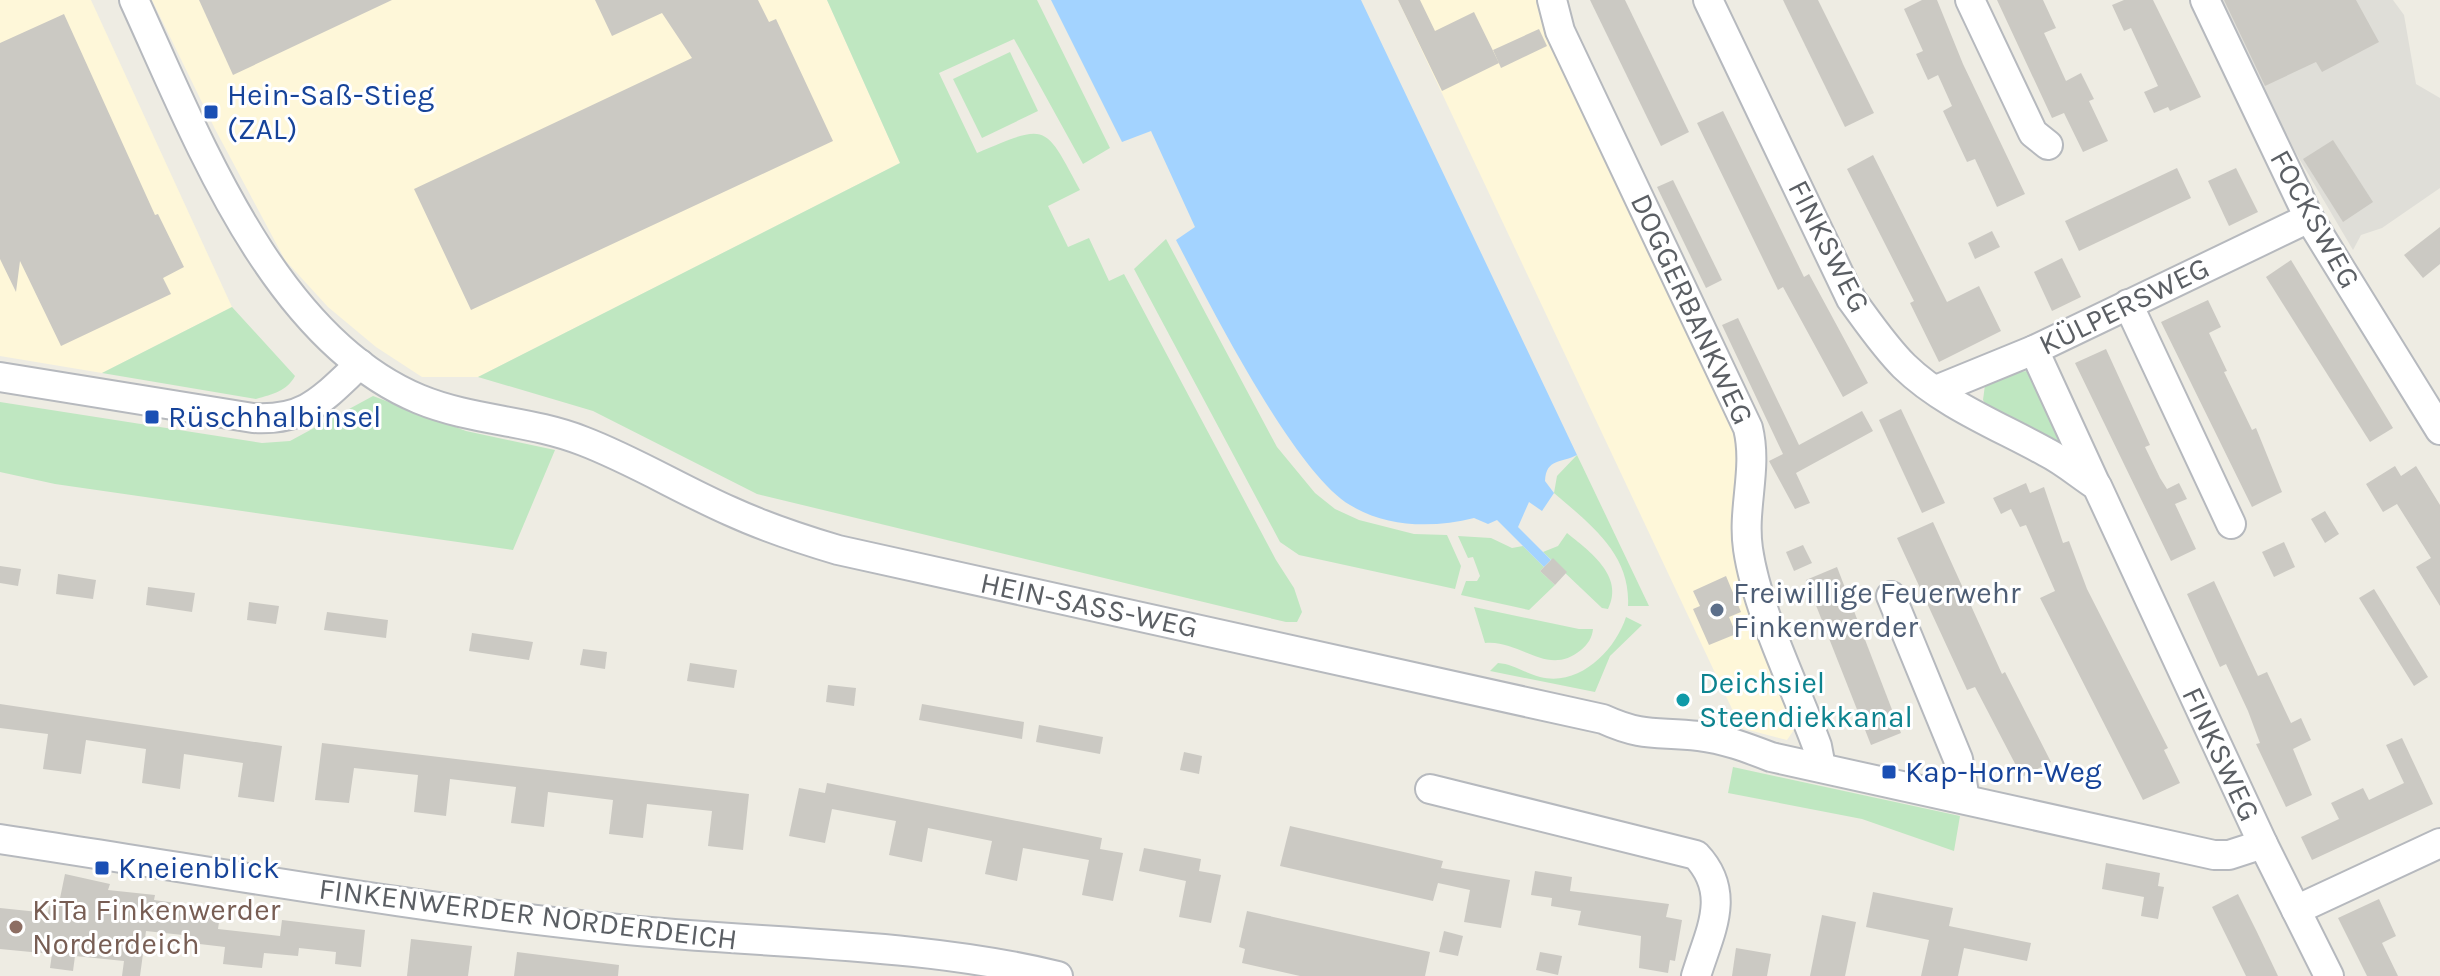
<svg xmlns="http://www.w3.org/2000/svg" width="2440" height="976" viewBox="0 0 2440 976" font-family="Karla,sans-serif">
  <rect width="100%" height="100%" fill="#eeece3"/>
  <g fill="#fef7d9">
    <path d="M0 0H91L232 307 102 373 0 356Z"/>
    <path d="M152 0H827L900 163 478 377H422L376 347 328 307 285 260 215 129Z"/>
    <path d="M1398 0H1537L1730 410 1796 727 1787 740 1741 728Z"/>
  </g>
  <path fill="#dfded8" d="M2217 0H2393L2404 15 2416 84 2440 98V188L2382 228 2361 235 2353 250 2264 99Z"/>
  <g fill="#bfe7c1">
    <path d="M827 0H1037L1110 148 1083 164 1014 39 939 73 977 153C1048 123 1044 123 1080 190L1048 206 1068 247 1089 238 1109 281 1124 274 1276 560 1294 588 1302 612 1297 622H1286L757 494 593 411 478 377 900 163Z"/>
    <path d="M1010 52 1038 111 982 138 953 79Z"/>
    <path d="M1166 239 1277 447 1315 493 1335 509 1359 520 1414 534 1447 535 1461 566 1455 589 1299 555 1280 542 1134 269Z"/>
    <path d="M232 307 295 376C287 391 273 394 256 399L102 373Z"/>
    <path d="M2027 371 2036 378 2069 448 1993 416 1983 400 1985 385 2004 374Z"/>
    <path d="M373 396 466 431 555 450 513 550 55 484 0 472V402L262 443 290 441Z"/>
    <path d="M1577 455 1649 606H1628C1631 554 1590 524 1554 493L1557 476Z"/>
    <path d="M1567 533C1589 551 1625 576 1608 609L1602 608 1543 552 1558 546Z"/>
    <path d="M1458 536 1491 538 1512 548 1523 546 1544 567 1540 571 1555 585 1529 610 1461 595 1466 581H1477L1480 576 1473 557 1468 558Z"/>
    <path d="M1474 607 1579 629H1593C1592 638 1588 644 1581 650 1547 678 1520 639 1485 643Z"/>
    <path d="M1626 617 1642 625 1610 656 1595 692 1490 671 1498 663C1513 664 1525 673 1540 677 1579 687 1615 651 1626 617Z"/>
    <path d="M1733 767 1960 816 1954 851 1862 819 1728 793Z"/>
  </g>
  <path fill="#a3d3ff" d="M1051 0H1361L1577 455C1562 463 1546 458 1545 481L1554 493 1542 511 1529 502 1518 527 1551 560 1544 567 1497 520 1488 524 1474 518C1434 528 1387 528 1350 505 1294 472 1209 303 1176 240L1195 227 1151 131 1122 142Z"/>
  <g fill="#cbc9c3">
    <path d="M199 0H392L233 75Z"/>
    <path d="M595 0H758L769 22 776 19 833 141 471 310 414 189 692 58 662 13 612 36Z"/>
    <path d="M1398 0H1420L1435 31 1474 12 1499 63 1442 91Z"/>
    <path d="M1590 0H1625L1689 132 1661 146Z"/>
    <path d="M1783 0H1818L1874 113 1845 127Z"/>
    <path d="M1922 0H1937L1963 64 2025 194 1997 207 1975 159 1967 162 1943 111 1952 106 1938 75 1928 80 1916 54 1923 51 1904 9Z"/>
    <path d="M1997 0H2043L2056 28 2044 33 2066 81 2081 73 2094 99 2089 101 2108 141 2083 152 2064 113 2052 118Z"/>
    <path d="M2124 0H2153L2201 97 2170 111 2168 107 2154 113 2144 92 2158 86 2131 28 2124 31 2112 5Z"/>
    <path d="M2224 0H2356L2379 42 2322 72 2316 62 2265 86Z"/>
    <path d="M64 14 155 215 158 214 184 267 163 278 171 294 61 346 20 261 16 292 0 259V43Z"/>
    <path d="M1539 29 1547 46 1501 68 1493 50Z"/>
    <path d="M1723 111 1804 277 1809 274 1868 383 1843 397 1783 287 1778 290 1697 123Z"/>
    <path d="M2333 140 2373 202 2343 222 2303 159Z"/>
    <path d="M1873 155 1947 302 1979 286 2001 331 1939 362 1910 303 1914 301 1847 169Z"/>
    <path d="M2177 168 2191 198 2079 251 2065 221Z"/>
    <path d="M2236 168 2258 212 2229 226 2208 181Z"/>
    <path d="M1673 180 1722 280 1706 288 1657 187Z"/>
    <path d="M2440 227V264L2423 278 2404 255Z"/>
    <path d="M1992 231 2000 247 1975 259 1968 243Z"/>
    <path d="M2062 258 2081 297 2052 311 2034 272Z"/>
    <path d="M2291 260 2393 428 2370 442 2266 277Z"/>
    <path d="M2208 300 2221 327 2209 333 2227 371 2224 372 2252 430 2256 428 2282 492 2252 507 2161 322Z"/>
    <path d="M1738 318 1799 445 1862 411 1873 431 1796 473 1810 503 1795 509 1769 461 1783 454 1722 325Z"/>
    <path d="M2106 349 2150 445 2145 447 2160 478 2167 489 2179 483 2187 499 2175 504 2196 549 2171 561 2075 363Z"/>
    <path d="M1901 409 1945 503 1922 513 1879 420Z"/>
    <path d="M2395 466 2401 476 2416 466 2440 505V606L2416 567 2431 558 2397 504 2383 512 2366 484Z"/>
    <path d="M2026 483 2030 493 2044 487 2063 543 2069 541 2087 589 2168 748 2164 750 2180 783 2143 800 2040 598 2055 591 2026 525 2020 527 2011 509 2001 514 1993 498Z"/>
    <path d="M2325 511 2339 534 2325 543 2311 519Z"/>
    <path d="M1933 522 2002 674 2005 672 2051 762 2022 777 1975 687 1967 690 1897 538Z"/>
    <path d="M2284 542 2295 567 2274 577 2262 552Z"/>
    <path d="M1803 545 1812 563 1794 571 1786 552Z"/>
    <path d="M1553 558 1567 572 1555 585 1540 571Z"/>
    <path d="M0 566 21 569 18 586 0 583Z"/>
    <path d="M1837 567 1901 733 1871 745 1806 580Z"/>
    <path d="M58 574 96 580 93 599 56 594Z"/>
    <path d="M1726 576 1741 612 1729 617 1736 634 1709 645 1693 609 1700 606 1693 591Z"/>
    <path d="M2214 581 2258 676 2267 672 2291 723 2301 718 2311 740 2293 749 2312 795 2286 807 2256 744 2260 743 2248 711 2226 664 2220 667 2187 594Z"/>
    <path d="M148 587 195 593 192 612 146 605Z"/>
    <path d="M2374 589 2428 677 2414 686 2359 598Z"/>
    <path d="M249 602 279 606 276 624 247 620Z"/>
    <path d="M327 612 388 620 386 638 324 630Z"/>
    <path d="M472 633 533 642 529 660 469 651Z"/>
    <path d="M583 649 607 652 605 669 580 665Z"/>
    <path d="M690 663 737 670 734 688 687 681Z"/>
    <path d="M828 685 856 688 854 706 826 702Z"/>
    <path d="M0 704 282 746 274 802 238 797 243 763 184 754 180 789 142 783 146 749 86 740 81 774 43 769 48 734 0 728Z"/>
    <path d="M922 704 1024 722 1022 739 919 720Z"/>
    <path d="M1039 725 1103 737 1100 754 1036 742Z"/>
    <path d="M2402 738 2433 804 2312 860 2301 837 2339 819 2331 803 2363 788 2369 800 2404 783 2386 745Z"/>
    <path d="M322 743 749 794 743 850 708 846 712 811 647 804 643 838 609 834 613 800 548 792 544 827 511 823 516 787 450 779 446 816 414 812 418 775 354 768 349 803 315 800Z"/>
    <path d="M1184 752 1202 756 1199 774 1180 770Z"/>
    <path d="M827 783 1102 838 1100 849 1123 853 1113 901 1082 895 1089 860 1023 848 1017 881 985 874 992 841 928 828 922 862 889 855 896 821 832 809 825 843 789 836 799 788 825 793Z"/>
    <path d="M1290 826 1443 861 1441 868 1510 880 1501 928 1464 922 1470 890 1438 883 1433 901 1280 866Z"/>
    <path d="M1144 848 1201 859 1199 871 1221 875 1211 923 1179 917 1186 881 1139 871Z"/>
    <path d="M2106 863 2160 873 2158 886 2164 887 2158 919 2141 916 2144 897 2102 889Z"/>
    <path d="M1535 871 1572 877 1570 891 1669 904 1666 917 1682 920 1675 961 1670 960 1668 973 1639 968 1641 936 1578 925 1581 911 1551 906 1552 898 1531 895Z"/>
    <path d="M65 874 110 884 108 890 155 895 154 900 221 909 218 929 280 936 282 920 365 930 361 967 335 964 336 952 299 948 298 956 264 953 262 968 223 964 225 947 191 943 192 936 146 931 140 976H122L124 961 75 956 73 971 50 968 52 954 0 949V908L48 913 49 906 58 908Z"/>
    <path d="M1873 892 1953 908 1949 926 2031 943 2027 961 1964 948 1958 976H1921L1929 940 1866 927Z"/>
    <path d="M2238 894 2256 930 2278 976H2246L2212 907Z"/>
    <path d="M2379 899 2396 936 2382 943 2398 976H2367L2338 918Z"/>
    <path d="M1247 911 1430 952 1425 976H1300L1242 963 1245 949 1239 947Z"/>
    <path d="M1822 915 1856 922 1845 976H1810Z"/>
    <path d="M1444 931 1463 936 1458 956 1439 952Z"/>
    <path d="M411 939 472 946 468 976H407Z"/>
    <path d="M1736 948 1771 954 1767 976H1732Z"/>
    <path d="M517 952 619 965 618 976H514Z"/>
    <path d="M1540 952 1562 956 1558 975 1536 970Z"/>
  </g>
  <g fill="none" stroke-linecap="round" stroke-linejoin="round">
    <g stroke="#b6b9be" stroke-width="32">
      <g id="minor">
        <path d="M134 0C196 135 272 338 419 399 472 421 530 420 583 441 633 460 680 489 730 511 765 527 801 539 838 550L1603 719C1645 738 1657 731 1699 736 1724 739 1748 748 1771 757L2214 855H2229L2263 844"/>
        <path d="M1552 0 1560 31 1748 428C1758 469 1742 508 1748 549 1757 611 1795 686 1817 746L1821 767"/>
        <path d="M1708 0 1851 299C1868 322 1884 346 1904 366 1943 404 1999 426 2046 452 2064 461 2080 475 2097 486L2263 844 2329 976"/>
        <path d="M1970 0 2033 133 2048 145"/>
        <path d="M2205 0 2309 218 2440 430"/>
        <path d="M2128 304 2231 524"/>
        <path d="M2034 350 2096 485"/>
        <path d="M0 377 253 418C307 421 323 398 360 364"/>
        <path d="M1936 390 2034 350 2309 218"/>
        <path d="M1891 596 1958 759 1965 799"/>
        <path d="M1430 789 1696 855C1733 894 1709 933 1696 976"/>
        <path d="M0 839C206 870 411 908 618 929 761 944 919 942 1058 976"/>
        <path d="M2296 910 2440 843"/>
      </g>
    </g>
    <use href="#minor" stroke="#fff" stroke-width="28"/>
  </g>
  <g fill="#1a4fb4" stroke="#fff" stroke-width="3">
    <rect x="203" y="104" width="16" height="16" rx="4"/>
    <rect x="144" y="409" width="16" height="16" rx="4"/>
    <rect x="1881" y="764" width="16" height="16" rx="4"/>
    <rect x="94" y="860" width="16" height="16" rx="4"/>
  </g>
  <circle fill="#5c6f8a" stroke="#fff" stroke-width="3" cx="1717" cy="610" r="8"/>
  <circle fill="#0f9aa8" stroke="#fff" stroke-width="3" cx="1683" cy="700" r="8"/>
  <circle fill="#8d6e63" stroke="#fff" stroke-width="3" cx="16" cy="927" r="8"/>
  <g text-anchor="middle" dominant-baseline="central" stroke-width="6" stroke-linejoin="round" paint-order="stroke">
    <g font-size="30" fill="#164399" stroke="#fff" text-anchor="start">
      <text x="227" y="95">Hein-Saß-Stieg<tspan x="227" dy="34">(ZAL)</tspan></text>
      <text x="168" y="417">Rüschhalbinsel</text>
      <text x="1905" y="772">Kap-Horn-Weg</text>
      <text x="118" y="868">Kneienblick</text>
    </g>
    <g font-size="30" fill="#5b5f64" stroke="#fff">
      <text transform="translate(2315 219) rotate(61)">FOCKSWEG</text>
      <text transform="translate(1829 246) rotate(63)">FINKSWEG</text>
      <text transform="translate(2124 306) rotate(-26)">KÜLPERSWEG</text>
      <text transform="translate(1692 309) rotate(65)">DOGGERBANKWEG</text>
      <text transform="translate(1089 605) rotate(12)">HEIN-SASS-WEG</text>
      <text transform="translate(2221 754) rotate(65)">FINKSWEG</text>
      <text transform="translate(528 914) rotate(7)">FINKENWERDER NORDERDEICH</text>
    </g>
    <g font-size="30" fill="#4e5e75" stroke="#fff" text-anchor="start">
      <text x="1733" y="593">Freiwillige Feuerwehr<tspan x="1733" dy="34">Finkenwerder</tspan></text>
    </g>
    <g font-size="30" fill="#0d838f" stroke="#fff" text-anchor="start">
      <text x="1699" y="683">Deichsiel<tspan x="1699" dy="34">Steendiekkanal</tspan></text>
    </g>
    <g font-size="30" fill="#785e54" stroke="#fff" text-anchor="start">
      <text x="32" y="910">KiTa Finkenwerder<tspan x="32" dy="34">Norderdeich</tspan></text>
    </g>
  </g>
</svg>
